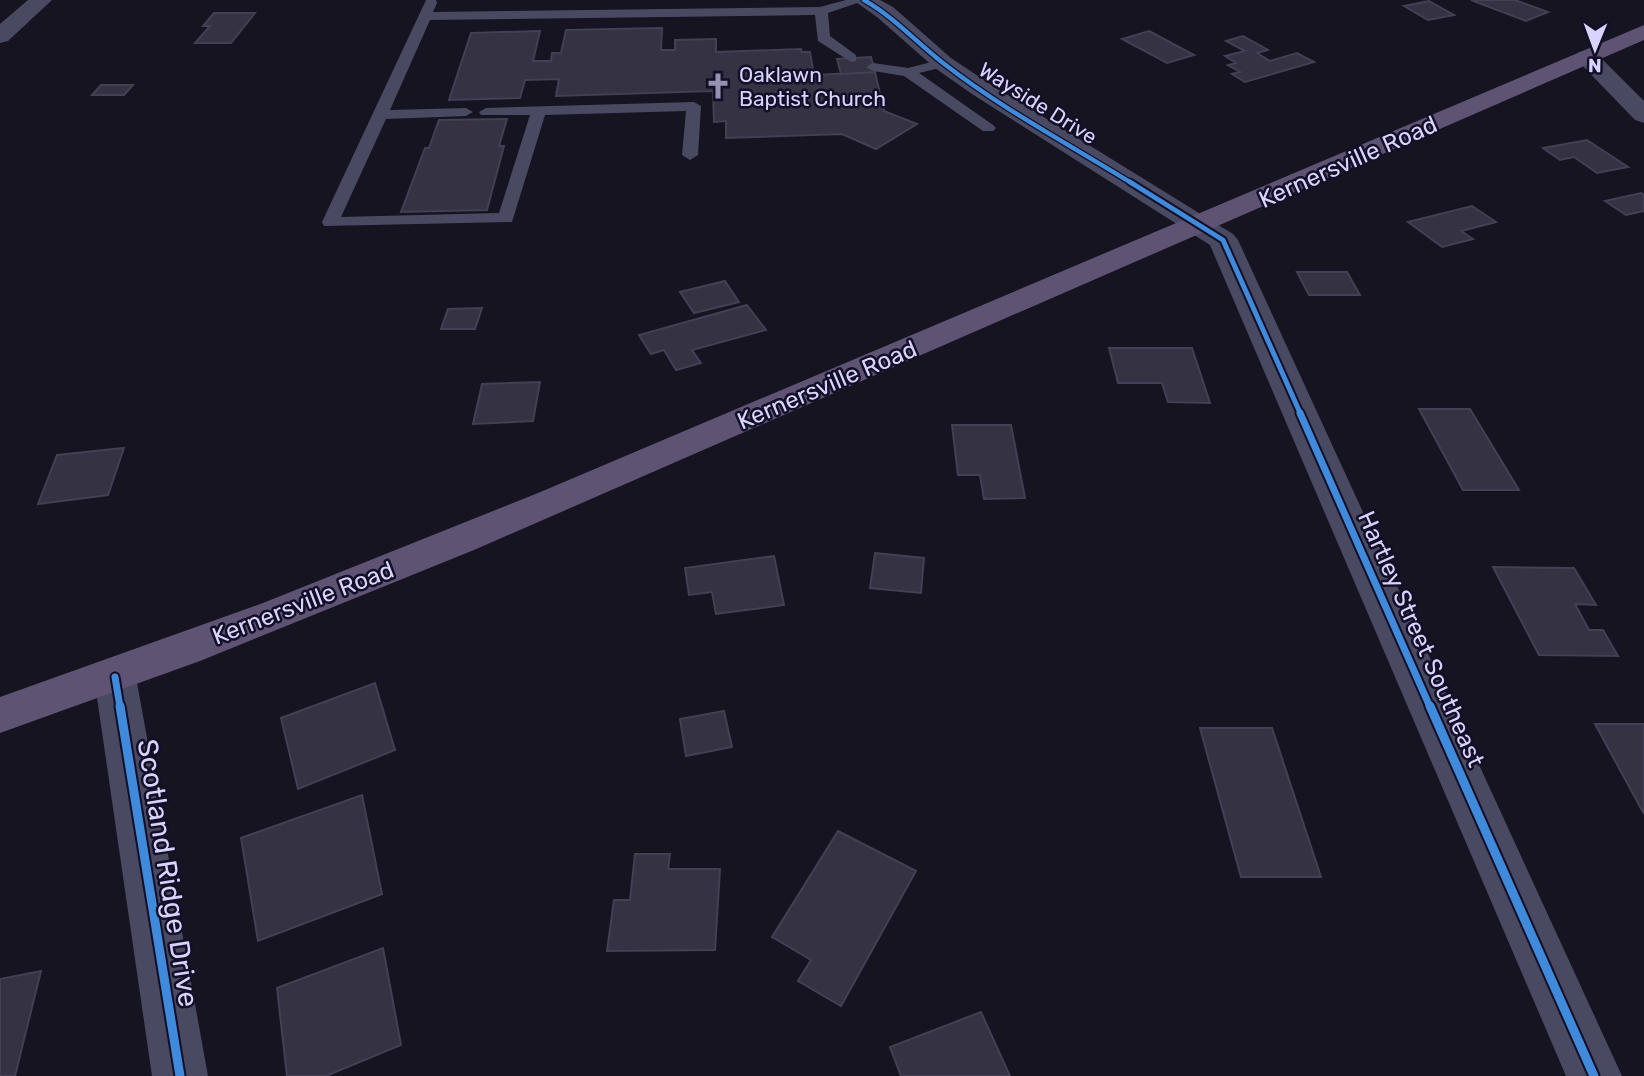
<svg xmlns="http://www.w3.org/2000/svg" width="1644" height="1076" viewBox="0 0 1644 1076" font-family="Rubik,sans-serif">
  <rect width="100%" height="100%" fill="#161421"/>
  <g fill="#343243" stroke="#433f54" stroke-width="2">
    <path d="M1471 0H1515L1548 12 1526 21Z"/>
    <path d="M1429 1 1454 15 1428 20 1404 6Z"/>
    <path d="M214 13H255L231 43H195L210 26H203Z"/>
    <path d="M662 28 661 50H675V40L716 39V52L801 49 802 52H810L814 75 875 72 884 111 917 124 876 149 842 134 726 138V121L714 122 713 91 556 96 559 79 525 80 520 98 449 100 471 33 540 31 533 61H551L552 53H561L566 30Z"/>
    <path d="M1149 31 1194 55 1167 63 1122 39Z"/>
    <path d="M1243 36 1268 50 1257 53 1270 61 1297 53 1314 62 1245 82 1232 74 1240 72 1228 65 1236 63 1225 56 1245 51 1226 41Z"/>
    <path d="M871 57 875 72 841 74 837 59Z"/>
    <path d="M101 85H133L124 95H92Z"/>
    <path d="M507 119 499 146H504L487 210 401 212 425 148H429L439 120Z"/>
    <path d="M1587 140 1628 167 1597 173 1574 157 1560 160 1543 148Z"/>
    <path d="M1641 193 1644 195V211L1626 215 1605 201Z"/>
    <path d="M1472 206 1496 222 1461 231 1473 239 1442 247 1408 222Z"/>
    <path d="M1297 272H1347L1360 295H1309Z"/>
    <path d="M725 281 739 302 694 313 680 292Z"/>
    <path d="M747 305 766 330 692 350 701 363 676 370 664 350 651 354 639 335Z"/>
    <path d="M482 308 475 329H441L448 309Z"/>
    <path d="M1109 348H1192L1210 403 1168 402 1162 383H1118Z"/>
    <path d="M540 382 533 421 473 424 482 384Z"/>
    <path d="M1419 409H1470L1519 490H1463Z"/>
    <path d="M952 425H1011L1025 498 984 499 980 475H958Z"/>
    <path d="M124 448 108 495 38 504 57 455Z"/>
    <path d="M875 553 924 558 921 593 870 588Z"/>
    <path d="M774 556 784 605 716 614 712 592 689 595 685 568Z"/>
    <path d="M1493 567 1574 568 1596 605 1575 604 1589 630H1603L1618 656 1539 655Z"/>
    <path d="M375 683 395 750 298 789 281 718Z"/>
    <path d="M724 711 732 747 686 756 680 719Z"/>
    <path d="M1595 724H1644V814Z"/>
    <path d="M1200 728H1272L1321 877H1241Z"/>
    <path d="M362 795 382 894 258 941 241 838Z"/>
    <path d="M838 831 916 871 841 1006 798 981 811 960 772 937Z"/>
    <path d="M635 854H670L668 869H720L715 950 607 951 614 900H630Z"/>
    <path d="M383 948 401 1045 326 1076H287L277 988Z"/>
    <path d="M41 971 15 1076H0V979Z"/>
    <path d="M981 1012 1010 1076H901L890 1047Z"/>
  </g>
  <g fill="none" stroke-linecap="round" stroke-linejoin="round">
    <g fill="#4a4962" fill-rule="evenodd">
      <path d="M426 0H436L437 3 433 12 820 7 846 0H866L828 13 830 36 856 55V61L851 62 818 41 815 15 430 20 390 110 466 108 473 112 466 116 386 119 341 217 499 213 530 115H481L479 112 486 108 694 102 701 106 698 155 690 160 682 155 686 111 545 115 512 222 324 226 322 222Z"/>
      <path d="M943 59 948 60V66L919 73 993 125 996 128 993 131H983L904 76 873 71 866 67 873 63 908 68Z"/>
    </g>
    <g fill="#4a4962" fill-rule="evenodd">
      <path d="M28 0H52L8 41 0 43V24Z"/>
      <path d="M853 0H880L893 7 951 58 990 84 1233 234 1238 240 1622 1076H1566L1210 245 972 94 935 68 877 17Z"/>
      <path d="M1587 50 1595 52 1644 101V123L1635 120 1579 62 1575 57 1579 52Z"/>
      <path d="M115 660 130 665 136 677 208 1076H152L94 677 100 665Z"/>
    </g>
    <path fill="#5e5373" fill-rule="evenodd" d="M1644 25V40L474 550 200 661 0 733V697L263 603 538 493Z"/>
    <g stroke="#130f26" stroke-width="7">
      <path id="cycleway-far3" d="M864 0C894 17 916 42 943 63 1002 109 1070 145 1133 184"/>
    </g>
    <g stroke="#130f26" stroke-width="9">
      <path id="cycleway-far2" d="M1130 182 1223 240 1301 415"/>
    </g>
    <g stroke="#130f26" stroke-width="11">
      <g id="cycleway-far1">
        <path d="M1300 413 1430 707"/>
        <path d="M115 677 120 707"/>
      </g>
    </g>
    <g stroke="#130f26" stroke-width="13">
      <g id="cycleway">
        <path d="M120 706 180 1076"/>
        <path d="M1430 706 1594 1076"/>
      </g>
    </g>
    <use href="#cycleway-far3" stroke="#408adc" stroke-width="4.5"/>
    <use href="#cycleway-far2" stroke="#408adc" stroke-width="5"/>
    <use href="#cycleway-far1" stroke="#408adc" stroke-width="7"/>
    <use href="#cycleway" stroke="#408adc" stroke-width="9"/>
  </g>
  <defs>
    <g id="church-bare" transform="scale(2.1)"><path d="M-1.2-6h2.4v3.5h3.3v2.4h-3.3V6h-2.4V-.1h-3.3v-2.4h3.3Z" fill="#9591b1" stroke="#130f26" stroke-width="2.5" paint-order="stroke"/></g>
  </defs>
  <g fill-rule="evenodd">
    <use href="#church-bare" x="718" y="86"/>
  </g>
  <g text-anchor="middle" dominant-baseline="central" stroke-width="5" stroke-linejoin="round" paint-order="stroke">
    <g font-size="21" fill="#d9d4ff" stroke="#130f26" text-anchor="start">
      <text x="739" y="74">Oaklawn<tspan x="739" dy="24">Baptist Church</tspan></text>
    </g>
    <g font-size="21" fill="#d9d4ff" stroke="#130f26">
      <text transform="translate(1038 103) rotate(32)">Wayside Drive</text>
    </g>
    <g font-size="24" fill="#d9d4ff" stroke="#130f26">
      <text transform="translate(1348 162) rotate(-24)">Kernersville Road</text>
      <text transform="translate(827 385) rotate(-23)">Kernersville Road</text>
      <text transform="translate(303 603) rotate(-21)">Kernersville Road</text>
      <text transform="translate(1421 639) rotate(66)">Hartley Street Southeast</text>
    </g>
    <g font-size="28" fill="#d9d4ff" stroke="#130f26">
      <text transform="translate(168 873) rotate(81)">Scotland Ridge Drive</text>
    </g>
  </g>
  <g transform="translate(1595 49) rotate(181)" stroke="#130f26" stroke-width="5" paint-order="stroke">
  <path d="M0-5L12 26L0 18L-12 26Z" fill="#d9d4ff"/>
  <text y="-10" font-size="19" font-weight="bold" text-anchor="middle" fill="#d9d4ff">N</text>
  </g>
</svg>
